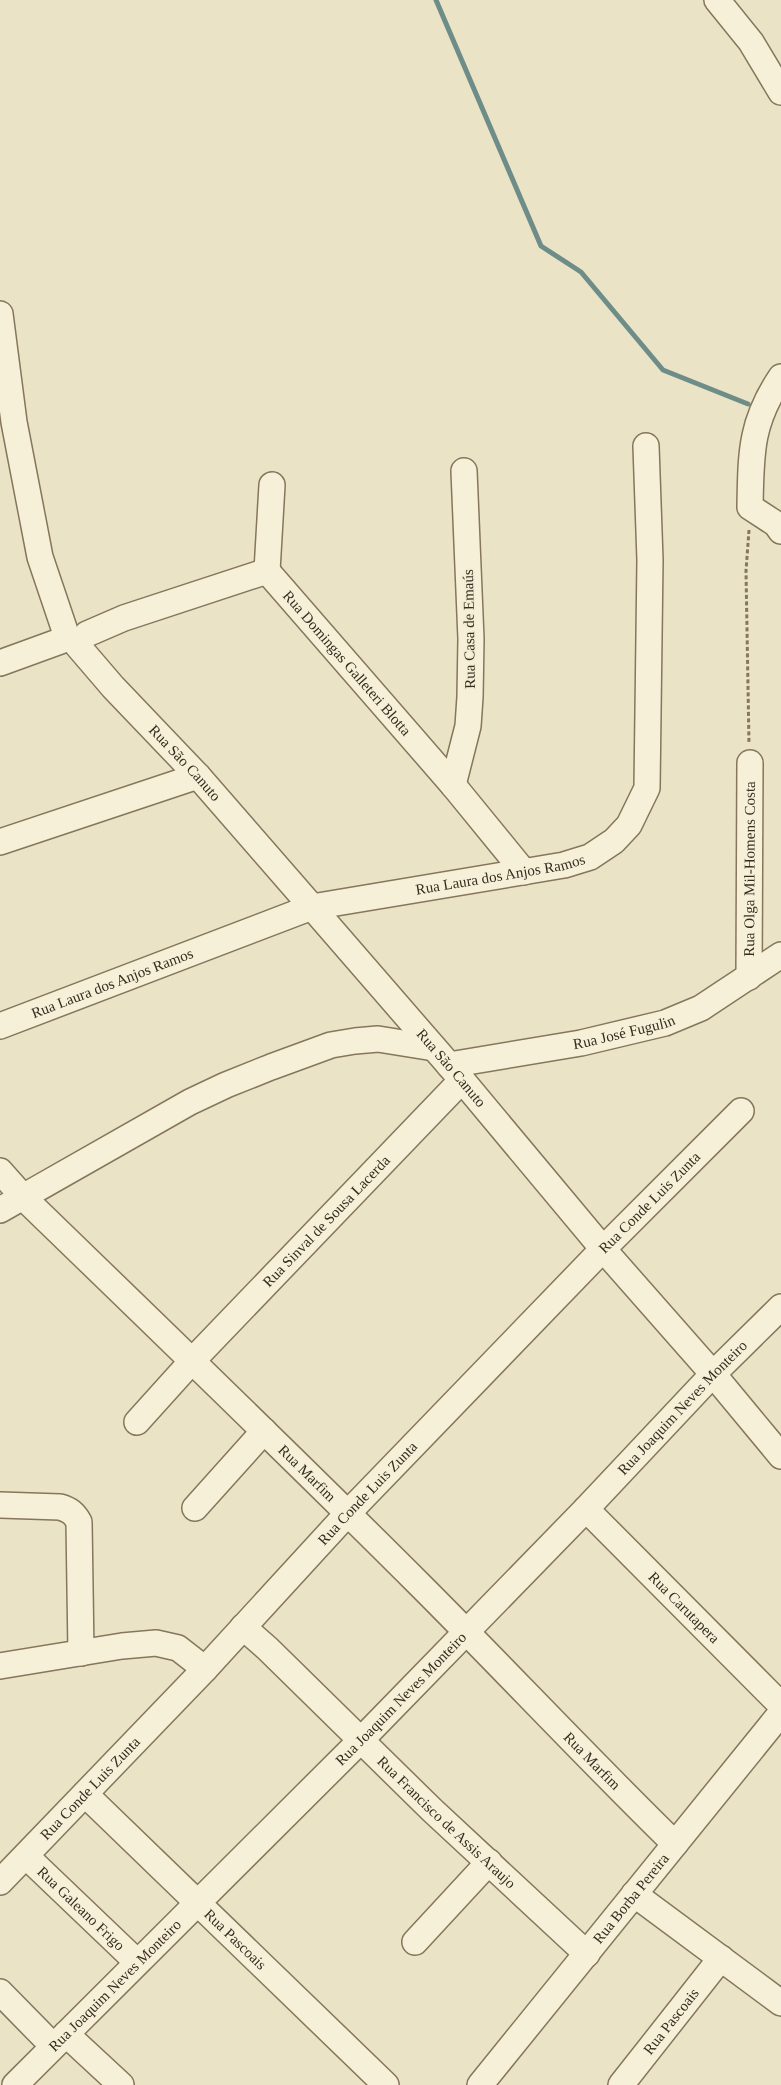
<svg xmlns="http://www.w3.org/2000/svg" width="781" height="2085" viewBox="0 0 781 2085" font-family="Georgia,serif">
  <rect width="100%" height="100%" fill="#ebe3c5"/>
  <g fill="none" stroke-linecap="round" stroke-linejoin="round">
    <path stroke="#6e8d88" stroke-width="5" d="M436 0 541 246 581 272 663 370 748 404"/>
    <g stroke="#85765c" stroke-width="28">
      <g id="minor">
        <path d="M717 0 751 42 781 92"/>
        <path d="M0 314 14 422 40 557 65 631"/>
        <path d="M781 377C750 423 751 454 750 507L776 524 781 531"/>
        <path id="s1" d="M267 571 453 785 524 872"/>
        <path d="M267 571 272 485"/>
        <path d="M87 634 124 618 267 571"/>
        <path id="s2" d="M77 645 113 687 198 776 312 907 462 1080 603 1249 713 1374 781 1456"/>
        <path d="M0 663 66 639"/>
        <path d="M453 785 468 726 470 697 471 639 464 471"/>
        <path d="M0 842 198 776"/>
        <path id="s3" d="M749 977 750 763"/>
        <path id="s4" d="M0 1026 312 907 564 865 590 857 614 841 629 825 647 788 650 560 646 446"/>
        <path id="s5" d="M449 1065 581 1043 665 1023 701 1008 781 955"/>
        <path id="s6" d="M0 1171 24 1198C156 1326 289 1454 420 1585 505 1670 588 1759 675 1844"/>
        <path d="M0 1210 190 1102 226 1085 271 1067 331 1045 355 1041 378 1039 434 1048"/>
        <path id="s7" d="M137 1422 192 1361 462 1080"/>
        <path d="M0 1505 60 1507C70 1510 74 1513 79 1522L81 1653"/>
        <path d="M195 1508 264 1431"/>
        <path id="s8" d="M586 1509 781 1705"/>
        <path id="s9" d="M243 1627 268 1649 432 1810 587 1954"/>
        <path d="M0 1666 122 1646 156 1643 178 1648 205 1669"/>
        <path id="s10" d="M85 1794 386 2085"/>
        <path id="s11" d="M26 1856 137 1962"/>
        <path id="s12" d="M0 1882 205 1669 348 1513 603 1249 741 1111"/>
        <path d="M634 1894 781 2003"/>
        <path d="M415 1942 489 1862"/>
        <path d="M0 1992 53 2046"/>
        <path d="M66 2034 121 2085"/>
        <path id="s13" d="M15 2085 361 1740 586 1509 713 1374 781 1307"/>
        <path id="s14" d="M480 2085 781 1713"/>
        <path id="s15" d="M621 2085 721 1958"/>
      </g>
    </g>
    <path stroke="#85765c" stroke-width="3" stroke-dasharray="4 2.5" stroke-linecap="butt" d="M749 530 746 571 749 744"/>
    <use href="#minor" stroke="#f7f0d8" stroke-width="25"/>
  </g>
  <g text-anchor="middle" dominant-baseline="central" stroke-width="4" stroke-linejoin="round" paint-order="stroke">
    <g font-size="15" fill="#362c1f" stroke="#f3edd4">
      <text transform="translate(469 629) rotate(-91)">Rua Casa de Emaús</text>
      <text stroke="none"><textPath href="#s1" startOffset="122">Rua Domingas Galleteri Blotta</textPath></text>
      <text stroke="none"><textPath href="#s2" startOffset="160">Rua São Canuto</textPath></text>
      <text stroke="none"><textPath href="#s3" startOffset="108">Rua Olga Mil-Homens Costa</textPath></text>
      <text stroke="none"><textPath href="#s4" startOffset="525">Rua Laura dos Anjos Ramos</textPath></text>
      <text stroke="none"><textPath href="#s4" startOffset="120">Rua Laura dos Anjos Ramos</textPath></text>
      <text stroke="none"><textPath href="#s5" startOffset="178">Rua José Fugulin</textPath></text>
      <text stroke="none"><textPath href="#s2" startOffset="565">Rua São Canuto</textPath></text>
      <text stroke="none"><textPath href="#s12" startOffset="940">Rua Conde Luis Zunta</textPath></text>
      <text stroke="none"><textPath href="#s7" startOffset="276">Rua Sinval de Sousa Lacerda</textPath></text>
      <text stroke="none"><textPath href="#s13" startOffset="951">Rua Joaquim Neves Monteiro</textPath></text>
      <text stroke="none"><textPath href="#s6" startOffset="431">Rua Marfim</textPath></text>
      <text stroke="none"><textPath href="#s12" startOffset="535">Rua Conde Luis Zunta</textPath></text>
      <text stroke="none"><textPath href="#s8" startOffset="139">Rua Carutapera</textPath></text>
      <text stroke="none"><textPath href="#s13" startOffset="546">Rua Joaquim Neves Monteiro</textPath></text>
      <text stroke="none"><textPath href="#s6" startOffset="836">Rua Marfim</textPath></text>
      <text stroke="none"><textPath href="#s12" startOffset="130">Rua Conde Luis Zunta</textPath></text>
      <text stroke="none"><textPath href="#s9" startOffset="282">Rua Francisco de Assis Araujo</textPath></text>
      <text stroke="none"><textPath href="#s14" startOffset="240">Rua Borba Pereira</textPath></text>
      <text stroke="none"><textPath href="#s11" startOffset="76">Rua Galeano Frigo</textPath></text>
      <text stroke="none"><textPath href="#s10" startOffset="209">Rua Pascoais</textPath></text>
      <text stroke="none"><textPath href="#s13" startOffset="141">Rua Joaquim Neves Monteiro</textPath></text>
      <text stroke="none"><textPath href="#s15" startOffset="81">Rua Pascoais</textPath></text>
    </g>
  </g>
</svg>
